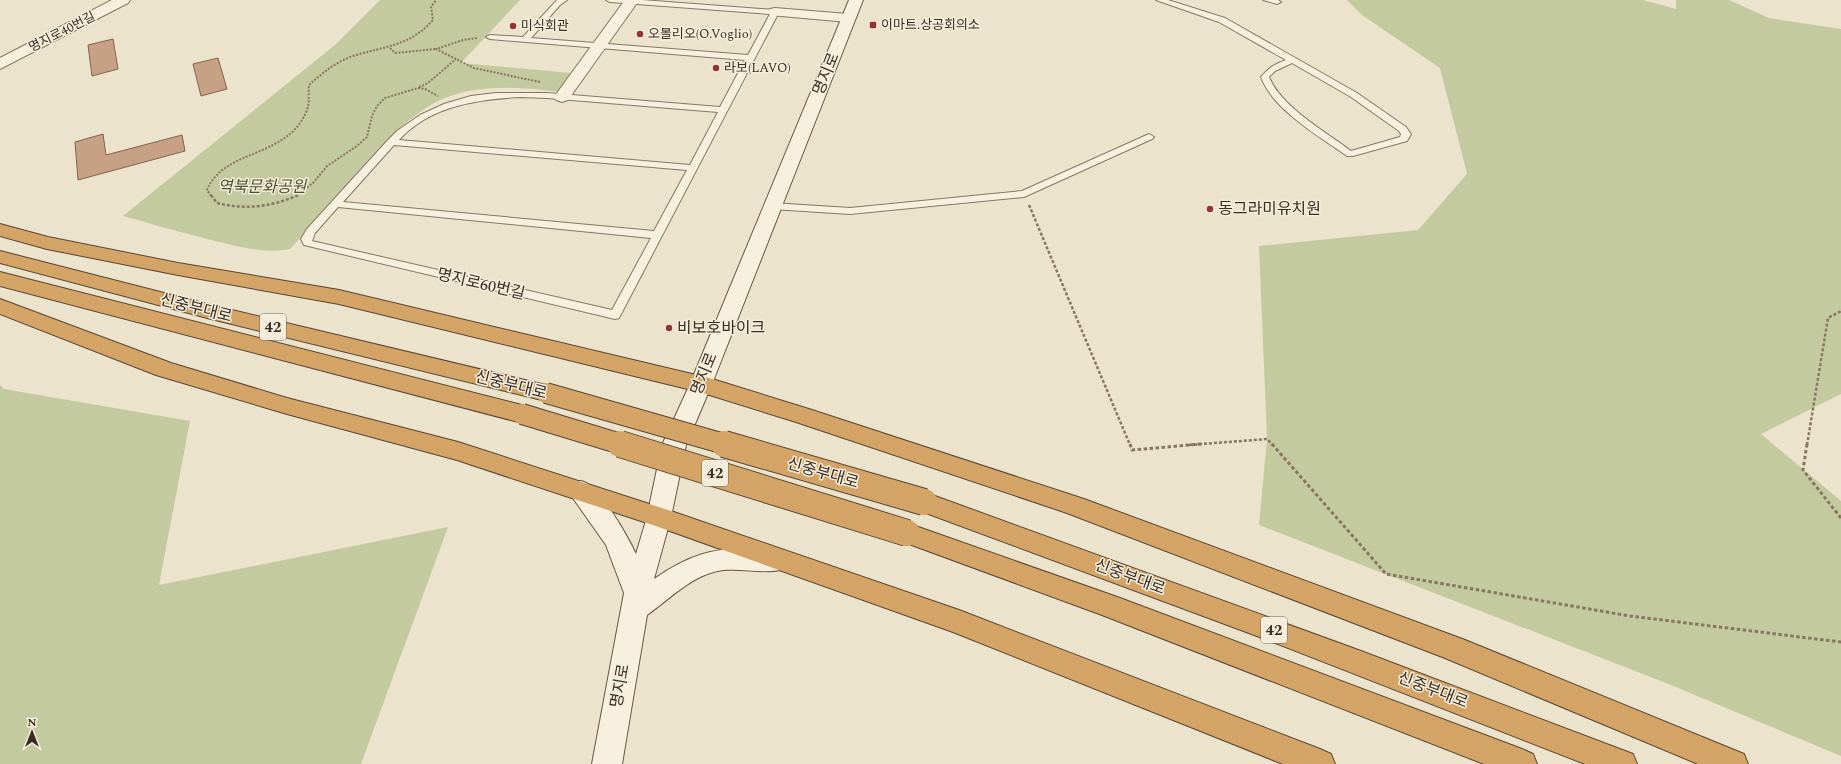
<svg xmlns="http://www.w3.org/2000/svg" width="1841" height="764" viewBox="0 0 1841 764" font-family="Spectral,'Noto Sans KR',serif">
  <rect width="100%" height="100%" fill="#ece3cc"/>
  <g fill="#c4caa0">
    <path d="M380 0H520L461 63 571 73 560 92C520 87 474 83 436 102 424 108 412 118 401 127L290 249C264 254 241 247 215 241 184 233 154 225 123 216L335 45Z"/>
    <path d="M1347 0H1643L1676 9V0H1729L1769 18 1841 29V394L1761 434 1841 501V756L1666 683 1259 525 1267 439 1259 246 1418 230 1467 174 1440 68 1362 15Z"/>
    <path d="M0 385 4 389 190 421 159 585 448 527 361 764H0Z"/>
  </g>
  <g fill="#c7a185" stroke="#856148">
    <path d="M113 39 118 69 92 76 88 45Z"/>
    <path d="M218 58 227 89 201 96 193 64Z"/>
    <path d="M103 134 106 155 182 135 185 151 78 180 75 142Z"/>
  </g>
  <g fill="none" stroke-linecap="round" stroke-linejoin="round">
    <g stroke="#887661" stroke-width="2">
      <g id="lane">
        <path d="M557 0H567L560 5 531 38 748 55 770 14 610 2 606 0H642L775 10 779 12 619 318 615 319 304 245 301 239 307 229 388 140 397 131 420 115 444 104 471 96 496 93H547L720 107 745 60 490 39 486 37 490 35 523 37ZM521 97 547 98 718 112 690 165 399 140C429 106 478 99 521 97ZM394 145 687 170 654 231 343 202ZM338 207 651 238 612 310 312 241 315 233Z"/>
        <path d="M1156 0H1168L1225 18 1357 93 1406 127 1411 134 1407 141 1353 156H1347C1319 136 1273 110 1261 77 1268 68 1275 64 1286 60L1219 22ZM1292 63 1351 97 1399 131 1401 134 1400 137 1351 151C1326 132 1281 107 1269 77L1275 71Z"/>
        <path d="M1263 0H1278L1281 2 1277 4Z"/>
        <path d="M1149 134 1154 137 1152 139 1024 197 850 214 772 209 767 206 772 203 850 208 1022 191Z"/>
      </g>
    </g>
    <g stroke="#887661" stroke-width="2">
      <g id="street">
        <path d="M112 0H130L128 3 0 69V58Z"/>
        <path d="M625 0H639L568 100 562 102 556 100 554 97Z"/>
        <path d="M775 8 848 14 853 15 855 18 853 21 848 22 770 15 768 12 770 9Z"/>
      </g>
    </g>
    <g stroke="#6a5743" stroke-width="2">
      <path id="secondary" d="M849 0H863L712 384 686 445 671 517 654 579C687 556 713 547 755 548 766 548 777 548 788 552L792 560 788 568C768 575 745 568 723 570 693 574 671 598 647 615L622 764H592L624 593 606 545 568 491 571 484C574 483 578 481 580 481 598 482 629 539 636 554L647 517 662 445 690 384Z"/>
    </g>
    <g stroke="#574534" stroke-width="2">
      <g id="highway">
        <path d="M0 224 48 237 178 263 339 290 709 378 812 410 1084 499 1465 640 1744 754 1748 764H1698L1445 658 1067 513 796 422 700 392 339 304 178 275 47 249 0 236Z"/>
        <path d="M0 251 211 305 546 385 554 387 557 393 554 399 546 401 211 319 0 263Z"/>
        <path d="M0 272 522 405 530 408 533 414 530 420 522 423 0 286Z"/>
        <path d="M0 299 171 363 287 398 458 442 668 510 959 610 1320 749 1331 754 1335 764H1283L953 632 653 525 457 460 287 414 156 375 0 314Z"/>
        <path d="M924 492 1361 651 1633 754 1637 764H1585L1265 639 915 509 912 502 915 495Z"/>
        <path d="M907 523 1120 598 1522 749 1533 754 1537 764H1484L1102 615 898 540 894 533 898 526Z"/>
      </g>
    </g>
    <g stroke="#887661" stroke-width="2" stroke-dasharray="2 1.5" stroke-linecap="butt">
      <path d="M477 38 463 40 436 49 474 68 540 82"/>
      <path d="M390 48 395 53 436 49"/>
      <path d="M419 87 428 83 456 59"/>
      <path d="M211 196 207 190C224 148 288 159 307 110 310 102 308 93 309 85 322 73 336 62 353 56 384 46 409 47 433 20L431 7 436 0"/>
      <path d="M296 196 314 182 327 166 357 146 367 137 372 116 377 106 385 98 418 88 425 89 438 96"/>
    </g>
    <g stroke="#887661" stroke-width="2.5" stroke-dasharray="3 2" stroke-linecap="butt">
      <path d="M211 195 217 203C245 210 272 207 298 195"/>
      <path d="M1029 205 1130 445"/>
      <path d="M1189 445 1267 439 1273 445"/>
      <path d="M1807 445 1828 318 1841 311"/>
    </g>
    <g stroke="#887661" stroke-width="3" stroke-dasharray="3.5 2.5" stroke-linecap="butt">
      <path d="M1130 444 1132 450 1201 444"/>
      <path d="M1272 444 1386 574 1630 616 1841 642"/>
      <path d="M1807 444 1803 470 1841 518"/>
    </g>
    <use href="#lane" fill="#f7f0df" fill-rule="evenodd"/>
    <use href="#street" fill="#f7f0df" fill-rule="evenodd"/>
    <use href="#secondary" fill="#f7f0df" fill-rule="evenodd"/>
    <use href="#highway" fill="#d3a465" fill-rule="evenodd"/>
    <g stroke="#574534" stroke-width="22" stroke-linecap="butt">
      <g id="highway-bridge-far1">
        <path d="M546 393 728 445"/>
        <path d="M522 414 624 445"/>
      </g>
    </g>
    <g stroke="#574534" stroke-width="28" stroke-linecap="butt">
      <g id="highway-bridge">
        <path d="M620 444 907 533"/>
        <path d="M724 444 924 502"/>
      </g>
    </g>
    <use href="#highway-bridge-far1" stroke="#d3a465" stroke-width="20"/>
    <use href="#highway-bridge" stroke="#d3a465" stroke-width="26"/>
  </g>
  <g fill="#933535" stroke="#f4eddb" stroke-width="1.5">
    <rect x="869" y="21" width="8" height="8" rx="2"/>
    <circle cx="513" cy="26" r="4"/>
    <circle cx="640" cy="34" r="4"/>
    <circle cx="716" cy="68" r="4"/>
    <circle cx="1210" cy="209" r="4"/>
    <circle cx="669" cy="328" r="4"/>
  </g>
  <g text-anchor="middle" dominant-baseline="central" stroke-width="3" stroke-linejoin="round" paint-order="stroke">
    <g font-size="13" fill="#3a2e23" stroke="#f4eddb" text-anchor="start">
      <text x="881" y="25">이마트.상공회의소</text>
      <text x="521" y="26">미식회관</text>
      <text x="648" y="34">오볼리오(O.Voglio)</text>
      <text x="724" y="68">라보(LAVO)</text>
    </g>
    <g font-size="13" fill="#3a2e23" stroke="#f4eddb">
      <text transform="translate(62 32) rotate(-27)">명지로40번길</text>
    </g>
    <g fill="#f4eddb" stroke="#72675a" stroke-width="1">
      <rect x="260" y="314" width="26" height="26" rx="3"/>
      <rect x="702" y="460" width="26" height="26" rx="3"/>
      <rect x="1261" y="617" width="26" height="26" rx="3"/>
    </g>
    <g font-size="15" font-weight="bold" fill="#3a2e23">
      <text x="273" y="327">42</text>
      <text x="715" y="473">42</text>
      <text x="1274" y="630">42</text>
    </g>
    <g font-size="16" fill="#3a2e23" stroke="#f4eddb">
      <text transform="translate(826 74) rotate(-68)">명지로</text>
      <text transform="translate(481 284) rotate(13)">명지로60번길</text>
      <text transform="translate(196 308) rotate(14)">신중부대로</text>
      <text transform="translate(704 374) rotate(-68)">명지로</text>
      <text transform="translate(511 385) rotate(14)">신중부대로</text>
      <text transform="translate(823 473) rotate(16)">신중부대로</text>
      <text transform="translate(1130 577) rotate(20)">신중부대로</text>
      <text transform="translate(620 686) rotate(-80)">명지로</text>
      <text transform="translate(1433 690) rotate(21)">신중부대로</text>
    </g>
    <g font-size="16" font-style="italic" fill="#4a552b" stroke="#f4eddb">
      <text x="262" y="187">역북문화공원</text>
    </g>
    <g font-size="16" fill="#3a2e23" stroke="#f4eddb" text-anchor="start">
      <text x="1218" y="209">동그라미유치원</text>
      <text x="677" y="328">비보호바이크</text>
    </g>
  </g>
  <g transform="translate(32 732)" stroke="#f4eddb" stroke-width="3" paint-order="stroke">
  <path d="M0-3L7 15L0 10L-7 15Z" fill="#3a2e23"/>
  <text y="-6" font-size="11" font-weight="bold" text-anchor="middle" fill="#3a2e23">N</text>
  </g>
</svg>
